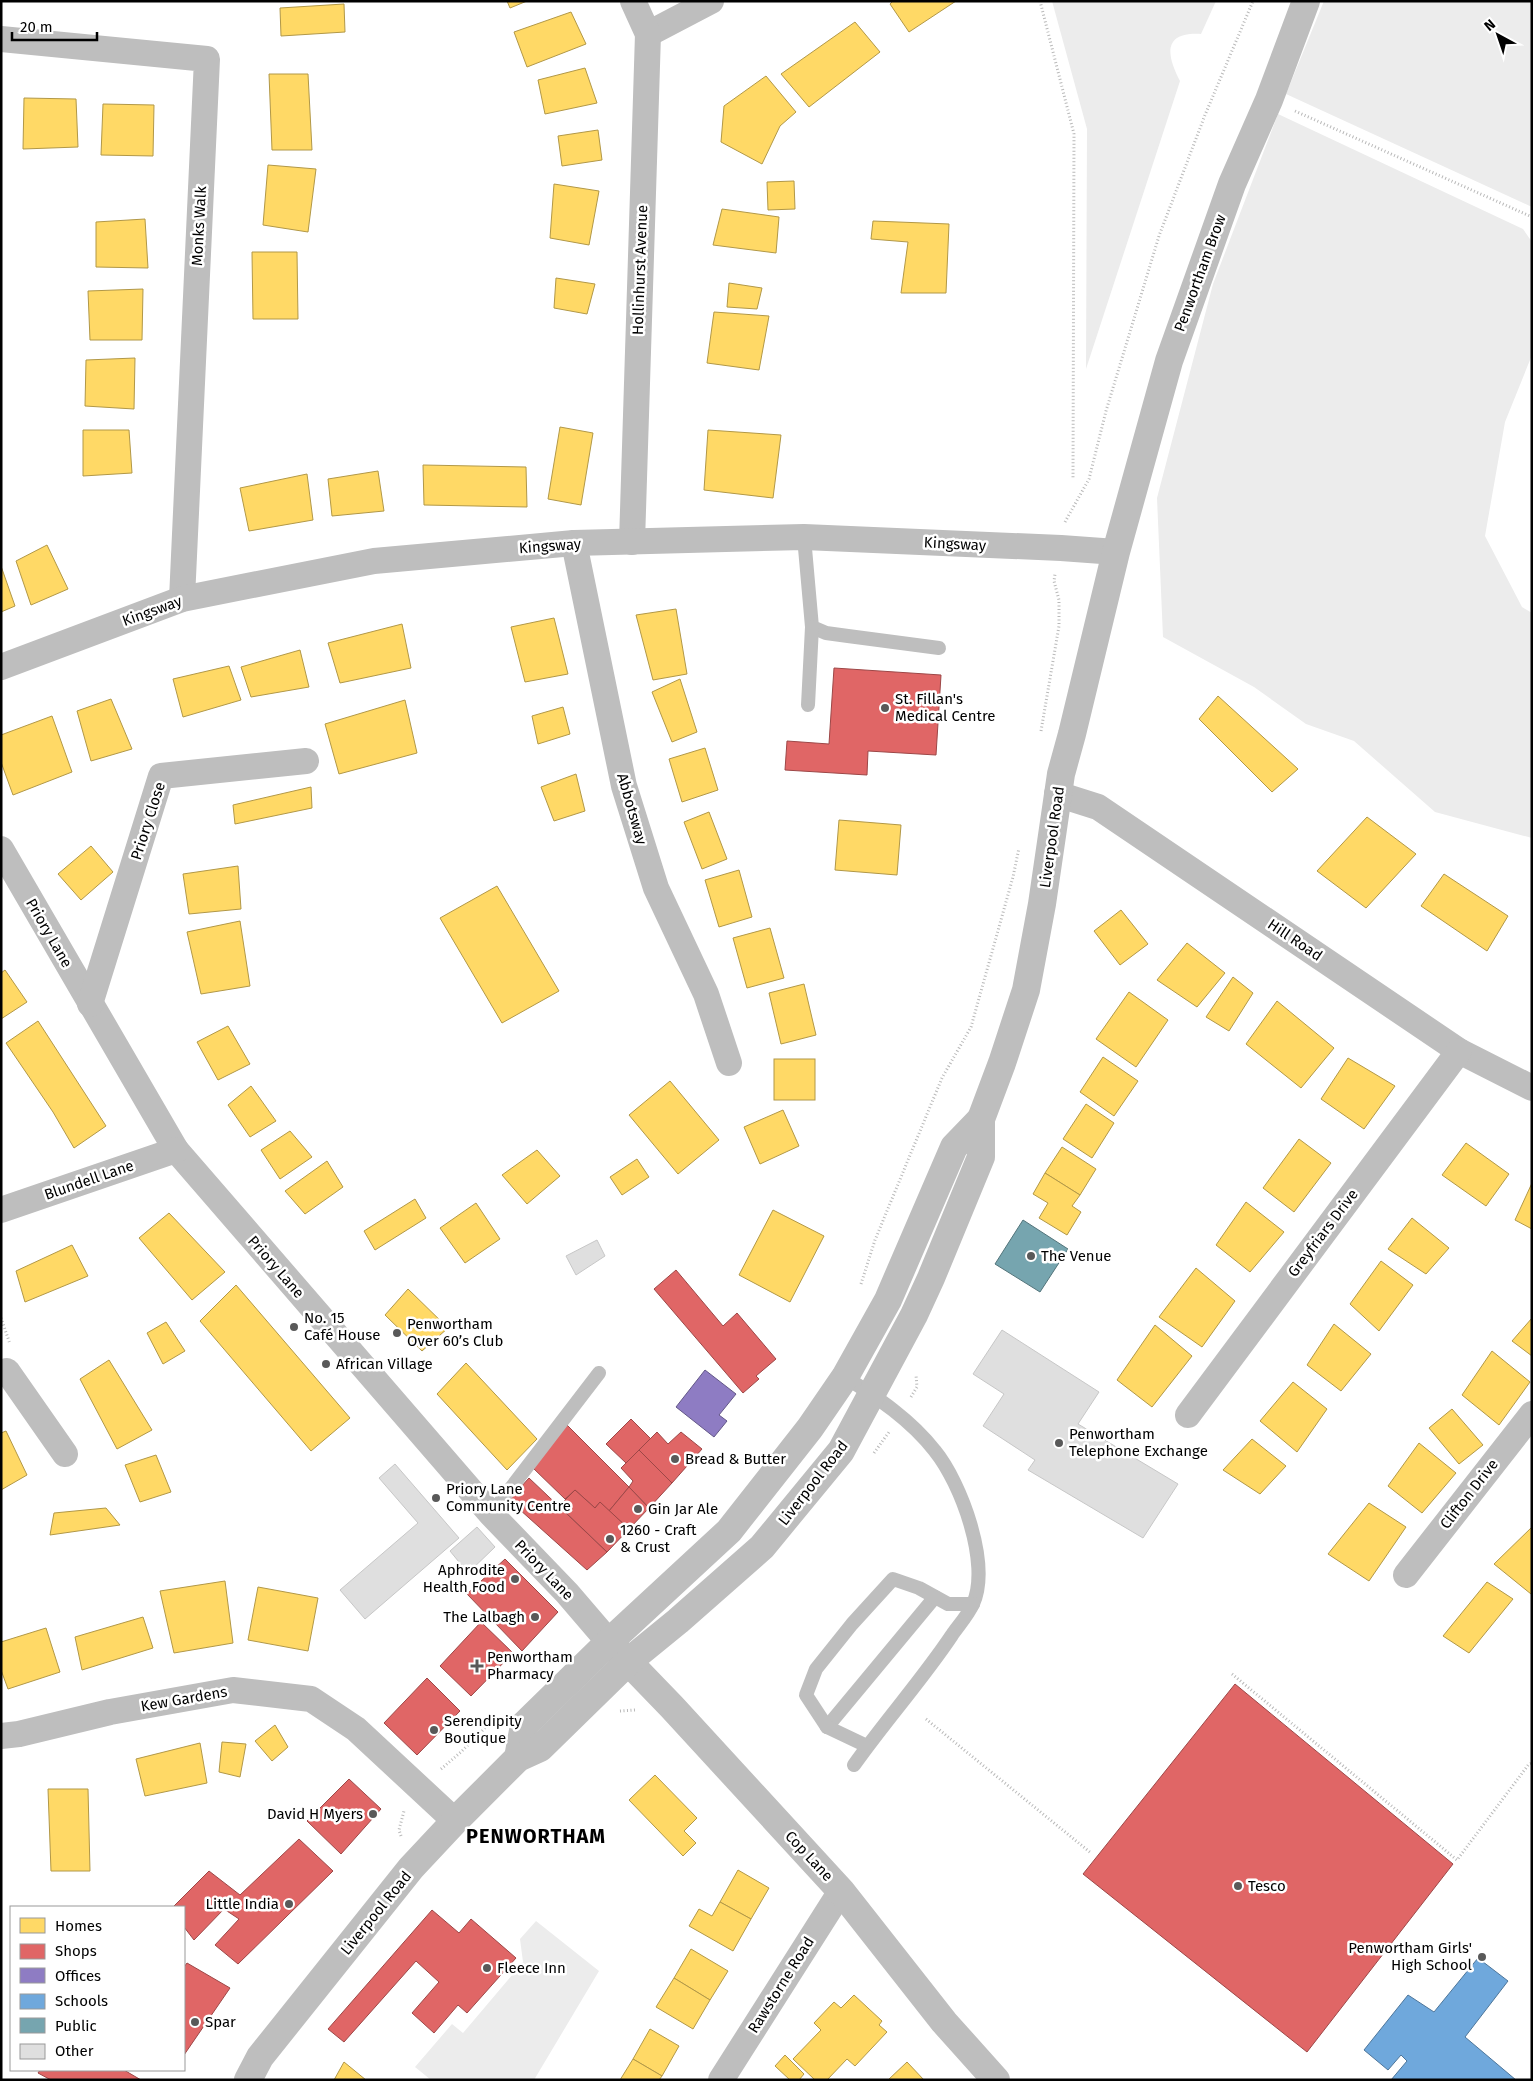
<svg xmlns="http://www.w3.org/2000/svg" width="1533" height="2081" viewBox="0 0 1533 2081" font-family="'Fira Sans',sans-serif">
  <rect width="100%" height="100%" fill="#fff"/>
  <g fill="#ececec">
    <path d="M1052 1H1216L1201 34C1163 32 1166 54 1180 81L1086 369 1087 129Z"/>
    <path d="M1324 1H1532V207L1286 94Z"/>
    <path d="M1278 114 1523 229 1532 242V355L1505 422 1485 536 1522 607 1532 613V838L1435 812 1354 741 1306 724 1254 687 1163 637 1157 498 1213 284Z"/>
    <path d="M536 1921 599 1971 534 2080H431L415 2067 452 2024 463 2033 523 1962 520 1939Z"/>
  </g>
  <g fill="#ffd966" stroke="#b29847">
    <path d="M507 1H527L510 8Z"/>
    <path d="M893 1H956L909 32 890 4Z"/>
    <path d="M344 4 345 32 281 36 280 8Z"/>
    <path d="M571 12 586 44 527 67 514 32Z"/>
    <path d="M855 22 880 52 809 107 781 74Z"/>
    <path d="M585 68 597 103 545 114 538 80Z"/>
    <path d="M269 74H308L312 150H272Z"/>
    <path d="M766 76 796 112 780 126 762 164 721 142 724 106Z"/>
    <path d="M24 98 76 99 78 147 23 149Z"/>
    <path d="M103 104 154 105 153 156 101 155Z"/>
    <path d="M598 130 602 160 562 166 558 136Z"/>
    <path d="M268 165 316 169 308 232 263 225Z"/>
    <path d="M794 181 795 209 768 210 767 182Z"/>
    <path d="M554 184 599 191 589 245 550 238Z"/>
    <path d="M722 209 779 217 776 253 713 245Z"/>
    <path d="M145 219 148 268 96 267V222Z"/>
    <path d="M873 221 949 224 946 293H901L908 242 871 239Z"/>
    <path d="M252 252H297L298 319H253Z"/>
    <path d="M556 278 595 284 587 314 554 308Z"/>
    <path d="M729 283 762 288 757 309 727 307Z"/>
    <path d="M143 289 142 340H90L88 291Z"/>
    <path d="M714 312 769 316 759 370 707 363Z"/>
    <path d="M135 358 134 409 85 406 86 360Z"/>
    <path d="M560 427 593 433 581 505 548 499Z"/>
    <path d="M83 430H129L132 473 83 476Z"/>
    <path d="M708 430 781 435 773 498 704 490Z"/>
    <path d="M423 465 526 467 527 507 424 505Z"/>
    <path d="M378 471 384 511 332 516 328 479Z"/>
    <path d="M307 474 313 520 249 531 240 488Z"/>
    <path d="M47 545 68 589 31 605 16 561Z"/>
    <path d="M1 566 15 606 1 612Z"/>
    <path d="M676 609 687 674 653 680 636 615Z"/>
    <path d="M554 618 568 674 525 682 511 627Z"/>
    <path d="M402 624 411 668 340 683 328 643Z"/>
    <path d="M300 650 309 687 251 697 241 667Z"/>
    <path d="M229 666 241 700 183 717 173 679Z"/>
    <path d="M680 679 697 732 672 742 652 692Z"/>
    <path d="M1218 696 1298 769 1272 792 1199 719Z"/>
    <path d="M111 699 132 749 91 761 77 711Z"/>
    <path d="M405 700 417 753 339 774 325 724Z"/>
    <path d="M563 707 570 734 538 744 532 716Z"/>
    <path d="M52 716 72 772 13 795 1 762V735Z"/>
    <path d="M705 748 718 790 682 802 669 759Z"/>
    <path d="M576 774 585 811 554 821 541 787Z"/>
    <path d="M311 787 312 808 235 824 233 805Z"/>
    <path d="M709 812 727 859 702 869 684 822Z"/>
    <path d="M1367 817 1416 854 1366 908 1317 871Z"/>
    <path d="M839 820 901 825 897 875 835 870Z"/>
    <path d="M91 846 113 872 81 900 58 874Z"/>
    <path d="M238 866 241 909 189 914 183 874Z"/>
    <path d="M739 870 752 917 719 927 705 880Z"/>
    <path d="M1444 874 1508 916 1487 951 1421 906Z"/>
    <path d="M497 886 559 991 502 1023 440 918Z"/>
    <path d="M1121 910 1148 944 1120 965 1094 931Z"/>
    <path d="M240 921 250 986 201 994 187 932Z"/>
    <path d="M770 928 784 978 747 988 733 938Z"/>
    <path d="M1187 943 1225 973 1197 1007 1157 980Z"/>
    <path d="M5 970 27 1002 1 1019V973Z"/>
    <path d="M1233 977 1253 993 1229 1031 1206 1017Z"/>
    <path d="M804 984 816 1035 781 1044 769 993Z"/>
    <path d="M1129 992 1168 1020 1136 1067 1096 1039Z"/>
    <path d="M1277 1001 1334 1048 1301 1088 1246 1044Z"/>
    <path d="M38 1021 106 1126 74 1148 53 1112 6 1043Z"/>
    <path d="M228 1026 250 1064 218 1080 197 1042Z"/>
    <path d="M1103 1057 1138 1081 1114 1116 1080 1092Z"/>
    <path d="M1348 1058 1395 1086 1364 1129 1321 1099Z"/>
    <rect x="774" y="1059" width="41" height="41"/>
    <path d="M670 1081 719 1140 678 1174 629 1115Z"/>
    <path d="M251 1086 276 1121 250 1137 228 1105Z"/>
    <path d="M1086 1104 1114 1123 1092 1158 1063 1139Z"/>
    <path d="M783 1110 799 1146 760 1164 744 1127Z"/>
    <path d="M290 1131 312 1157 280 1179 261 1150Z"/>
    <path d="M1299 1139 1331 1163 1294 1212 1263 1188Z"/>
    <path d="M1466 1143 1509 1174 1486 1206 1442 1175Z"/>
    <path d="M1062 1147 1096 1169 1080 1195 1045 1173Z"/>
    <path d="M537 1150 560 1176 527 1204 502 1175Z"/>
    <path d="M637 1159 649 1177 622 1195 610 1177Z"/>
    <path d="M327 1161 343 1187 305 1214 285 1191Z"/>
    <path d="M1045 1173 1080 1195 1072 1206 1081 1212 1067 1235 1039 1218 1048 1203 1033 1194Z"/>
    <path d="M1532 1183V1229L1515 1220Z"/>
    <path d="M415 1199 426 1218 375 1250 364 1231Z"/>
    <path d="M1246 1202 1284 1232 1250 1272 1216 1245Z"/>
    <path d="M476 1203 500 1239 465 1263 440 1228Z"/>
    <path d="M773 1210 824 1236 790 1302 739 1275Z"/>
    <path d="M169 1213 225 1272 192 1300 139 1238Z"/>
    <path d="M1412 1218 1449 1248 1426 1274 1388 1249Z"/>
    <path d="M72 1245 88 1276 25 1302 16 1271Z"/>
    <path d="M1381 1261 1413 1285 1379 1331 1350 1304Z"/>
    <path d="M1196 1268 1235 1301 1202 1347 1159 1317Z"/>
    <path d="M236 1285 350 1418 311 1451 200 1321Z"/>
    <path d="M408 1289 448 1328 422 1351 385 1315Z"/>
    <path d="M1532 1318V1356L1512 1341Z"/>
    <path d="M166 1322 185 1351 163 1364 147 1333Z"/>
    <path d="M1334 1324 1371 1354 1341 1391 1307 1365Z"/>
    <path d="M1155 1325 1192 1356 1152 1407 1117 1380Z"/>
    <path d="M1492 1351 1530 1382 1499 1425 1462 1395Z"/>
    <path d="M109 1360 152 1430 117 1449 80 1379Z"/>
    <path d="M466 1363 537 1439 507 1470 437 1394Z"/>
    <path d="M1293 1382 1327 1409 1297 1452 1260 1421Z"/>
    <path d="M1452 1409 1483 1445 1459 1464 1429 1428Z"/>
    <path d="M6 1431 27 1475 1 1490V1433Z"/>
    <path d="M1252 1439 1286 1466 1260 1494 1223 1470Z"/>
    <path d="M1419 1443 1456 1473 1422 1513 1388 1486Z"/>
    <path d="M156 1455 171 1492 140 1502 125 1465Z"/>
    <path d="M1369 1503 1406 1527 1369 1581 1328 1554Z"/>
    <path d="M106 1508 120 1525 50 1535 54 1513Z"/>
    <path d="M1532 1527V1593L1531 1594 1494 1564Z"/>
    <path d="M225 1581 233 1643 174 1653 160 1591Z"/>
    <path d="M1487 1582 1513 1599 1469 1653 1443 1636Z"/>
    <path d="M258 1587 318 1598 308 1651 248 1640Z"/>
    <path d="M143 1617 153 1648 82 1670 75 1637Z"/>
    <path d="M46 1628 60 1672 8 1689 1 1670V1642Z"/>
    <path d="M275 1725 288 1747 272 1761 255 1741Z"/>
    <path d="M222 1742 246 1744 240 1777 219 1772Z"/>
    <path d="M200 1743 207 1783 145 1796 136 1759Z"/>
    <path d="M655 1775 697 1818 684 1831 696 1843 683 1856 629 1800Z"/>
    <path d="M48 1789H88L90 1871H51Z"/>
    <path d="M738 1870 769 1888 751 1919 720 1902Z"/>
    <path d="M720 1902 751 1919 733 1951 689 1926 699 1909 712 1916Z"/>
    <path d="M691 1949 728 1971 710 2000 674 1978Z"/>
    <path d="M674 1978 710 2000 693 2029 656 2007Z"/>
    <path d="M854 1995 882 2021 879 2025 887 2032 855 2066 847 2059 827 2080H815L793 2059 821 2030 814 2023 834 2002 841 2008Z"/>
    <path d="M650 2029 679 2046 662 2076 633 2059Z"/>
    <path d="M785 2055 804 2074 799 2080H790L775 2066Z"/>
    <path d="M633 2059 662 2076 659 2080H620Z"/>
    <path d="M344 2062 366 2080H334Z"/>
    <path d="M907 2062 924 2080H888Z"/>
  </g>
  <g fill="#e06666" stroke="#9d4747">
    <path d="M834 668 941 675 936 755 868 751 867 775 785 770 787 741 829 744Z"/>
    <path d="M676 1270 723 1326 737 1313 776 1359 756 1376 759 1379 743 1393 654 1289Z"/>
    <path d="M631 1419 651 1439 626 1463 606 1444Z"/>
    <path d="M567 1425 629 1487 609 1511 600 1502 595 1508 575 1490 565 1499 532 1467Z"/>
    <path d="M657 1432 668 1444 681 1432 702 1449 672 1483 639 1450Z"/>
    <path d="M639 1450 672 1483 649 1508 629 1487 633 1481 621 1468Z"/>
    <path d="M529 1478 607 1552 587 1570 509 1500Z"/>
    <path d="M629 1487 649 1508 629 1529 609 1511Z"/>
    <path d="M575 1490 595 1508 600 1502 629 1529 607 1552 559 1506Z"/>
    <path d="M505 1559 558 1612 522 1651 467 1594Z"/>
    <path d="M481 1622 513 1653 471 1696 440 1666Z"/>
    <path d="M427 1678 460 1711 417 1755 384 1723Z"/>
    <path d="M1235 1684 1453 1864 1307 2052 1083 1874Z"/>
    <path d="M349 1779 381 1809 341 1854 307 1821Z"/>
    <path d="M299 1839 333 1871 238 1964 215 1945 239 1919 224 1909 194 1940 184 1927V1907H173L209 1871 240 1895Z"/>
    <path d="M432 1910 459 1933 471 1919 516 1958 467 2013 458 2005 434 2033 412 2013 439 1982 416 1961 344 2042 328 2029Z"/>
    <path d="M187 1963 230 1988 184 2055V1967Z"/>
    <path d="M40 2070H124L141 2080H51L38 2073Z"/>
  </g>
  <path fill="#8e7cc3" stroke="#635788" d="M705 1370 736 1394 719 1415 727 1421 714 1437 676 1407Z"/>
  <path fill="#6fa8dc" stroke="#4e769a" d="M1478 1958 1508 1981 1465 2037 1516 2080H1391L1407 2061 1401 2055 1388 2070 1364 2050 1408 1995 1434 2012Z"/>
  <path fill="#76a5af" stroke="#53747a" d="M1023 1220 1068 1249 1040 1292 995 1264Z"/>
  <g fill="#dfdfdf" stroke="#c7c7c7">
    <path d="M597 1240 605 1256 576 1275 566 1256Z"/>
    <path d="M1002 1330 1099 1392 1078 1424 1178 1484 1143 1538 1028 1470 1035 1460 983 1426 1004 1394 973 1374Z"/>
    <path d="M395 1464 459 1538 365 1619 340 1590 418 1523 379 1478Z"/>
    <path d="M477 1527 495 1547 468 1573 450 1551Z"/>
  </g>
  <g fill="none" stroke-linecap="round" stroke-linejoin="round">
    <g stroke="#b9b9b9" stroke-width="3" stroke-dasharray="1 2.5" stroke-linecap="butt">
      <path d="M1040 1 1074 134 1073 478"/>
      <path d="M1295 111 1532 217"/>
      <path d="M1065 522 1089 479 1106 411 1159 236 1205 115 1253 1"/>
      <path d="M1041 731 1059 626V600L1054 581 1055 574"/>
      <path d="M861 1284 875 1240 913 1148 942 1078 971 1027 1013 877 1019 848"/>
      <path d="M1 1318 10 1344"/>
      <path d="M911 1397 917 1387 916 1375"/>
      <path d="M874 1453 889 1432"/>
      <path d="M1232 1674 1457 1860 1529 1764 1532 1763"/>
      <path d="M620 1711 635 1710"/>
      <path d="M926 1719 1091 1853"/>
      <path d="M441 1769 461 1752 496 1717"/>
      <path d="M401 1836 399 1830 404 1811"/>
    </g>
    <g stroke="#bebebe" stroke-width="14">
      <path d="M804 537 812 627 826 633 848 636 939 648"/>
      <path d="M808 705 812 627"/>
      <path d="M845 1377C878 1398 911 1420 935 1451 961 1483 991 1564 973 1604 968 1615 959 1625 952 1635 922 1680 885 1721 854 1765"/>
      <path d="M491 1514 599 1373"/>
      <path d="M827 1727 935 1597"/>
      <path d="M867 1746 827 1727 806 1695 816 1669 852 1624 893 1579 919 1588 948 1604H973"/>
    </g>
    <g stroke="#bebebe" stroke-width="26">
      <path d="M648 34 711 1"/>
      <path d="M1 39 207 59 182 599"/>
      <path d="M632 542 648 34 633 1"/>
      <path d="M574 543 624 786 656 888 706 994 729 1063"/>
      <path d="M1 667 182 599 374 561 574 543 804 537 1061 548 1116 552"/>
      <path d="M1057 794 1098 807 1459 1051 1532 1088"/>
      <path d="M1 849 176 1150 491 1514 567 1593 609 1642"/>
      <path d="M90 1004 161 776 306 761"/>
      <path d="M1 1210 176 1150"/>
      <path d="M1 1374 7 1371 65 1454"/>
      <path d="M1188 1415 1459 1051"/>
      <path d="M1406 1575 1532 1414"/>
      <path d="M1 1736 19 1734 110 1712 233 1690 311 1699 356 1729 455 1821"/>
      <path d="M721 2080 841 1891"/>
    </g>
    <g stroke="#bebebe" stroke-width="28">
      <path d="M615 1648 672 1707 841 1891 944 2022 996 2080"/>
      <path d="M518 1758 524 1725 609 1642 729 1531 810 1428 845 1377 888 1300 954 1147 981 1119"/>
      <path d="M248 2080 260 2057 411 1868 455 1821 518 1758 540 1748 629 1661 678 1621 762 1547 841 1451 914 1315 931 1278 981 1157V1119L1002 1063 1026 990 1042 904 1061 774 1072 734 1116 552 1169 361 1232 184 1269 100 1306 1"/>
    </g>
  </g>
  <g fill="#595959" stroke="#fff" stroke-width="2">
    <circle cx="885" cy="708" r="5"/>
    <circle cx="1031" cy="1256" r="5"/>
    <circle cx="294" cy="1327" r="5"/>
    <circle cx="397" cy="1333" r="5"/>
    <circle cx="326" cy="1364" r="5"/>
    <circle cx="1059" cy="1443" r="5"/>
    <circle cx="675" cy="1459" r="5"/>
    <circle cx="436" cy="1498" r="5"/>
    <circle cx="638" cy="1509" r="5"/>
    <circle cx="610" cy="1539" r="5"/>
    <circle cx="515" cy="1579" r="5"/>
    <circle cx="535" cy="1617" r="5"/>
    <path d="M474.5 1658.5h5v5h5v5h-5v5h-5v-5h-5v-5h5z"/>
    <circle cx="434" cy="1730" r="5"/>
    <circle cx="373" cy="1814" r="5"/>
    <circle cx="1238" cy="1886" r="5"/>
    <circle cx="289" cy="1904" r="5"/>
    <circle cx="1482" cy="1957" r="5"/>
    <circle cx="487" cy="1968" r="5"/>
    <circle cx="195" cy="2022" r="5"/>
  </g>
  <g text-anchor="middle" dominant-baseline="central" stroke-width="5" stroke-linejoin="round" paint-order="stroke">
    <g font-size="15" fill="#000" stroke="#fff">
      <text transform="translate(199 226) rotate(-87)">Monks Walk</text>
      <text transform="translate(640 270) rotate(-88)">Hollinhurst Avenue</text>
      <text transform="translate(1200 273) rotate(-70)">Penwortham Brow</text>
      <text transform="translate(955 544) rotate(3)">Kingsway</text>
      <text transform="translate(550 546) rotate(-4)">Kingsway</text>
      <text transform="translate(152 611) rotate(-20)">Kingsway</text>
      <text transform="translate(632 809) rotate(74)">Abbotsway</text>
      <text transform="translate(148 821) rotate(-72)">Priory Close</text>
      <text transform="translate(1052 837) rotate(-82)">Liverpool Road</text>
      <text transform="translate(49 933) rotate(60)">Priory Lane</text>
      <text transform="translate(1295 940) rotate(34)">Hill Road</text>
      <text transform="translate(89 1180) rotate(-19)">Blundell Lane</text>
      <text transform="translate(1323 1233) rotate(-53)">Greyfriars Drive</text>
      <text transform="translate(276 1267) rotate(49)">Priory Lane</text>
      <text transform="translate(813 1483) rotate(-52)">Liverpool Road</text>
      <text transform="translate(1469 1494) rotate(-52)">Clifton Drive</text>
      <text transform="translate(544 1570) rotate(46)">Priory Lane</text>
      <text transform="translate(184 1699) rotate(-10)">Kew Gardens</text>
      <text transform="translate(809 1856) rotate(47)">Cop Lane</text>
      <text transform="translate(376 1913) rotate(-51)">Liverpool Road</text>
      <text transform="translate(781 1985) rotate(-58)">Rawstorne Road</text>
    </g>
    <g font-size="15" fill="#000" stroke="#fff" text-anchor="start">
      <text x="895" y="699">St. Fillan's<tspan x="895" dy="17">Medical Centre</tspan></text>
      <text x="1041" y="1256">The Venue</text>
      <text x="304" y="1318">No. 15<tspan x="304" dy="17">Café House</tspan></text>
      <text x="407" y="1324">Penwortham<tspan x="407" dy="17">Over 60’s Club</tspan></text>
      <text x="336" y="1364">African Village</text>
      <text x="1069" y="1434">Penwortham<tspan x="1069" dy="17">Telephone Exchange</tspan></text>
      <text x="685" y="1459">Bread &amp; Butter</text>
      <text x="446" y="1489">Priory Lane<tspan x="446" dy="17">Community Centre</tspan></text>
      <text x="648" y="1509">Gin Jar Ale</text>
      <text x="620" y="1530">1260 - Craft<tspan x="620" dy="17">&amp; Crust</tspan></text>
      <text x="505" y="1570" text-anchor="end">Aphrodite<tspan x="505" dy="17">Health Food</tspan></text>
      <text x="525" y="1617" text-anchor="end">The Lalbagh</text>
      <text x="487" y="1657">Penwortham<tspan x="487" dy="17">Pharmacy</tspan></text>
      <text x="444" y="1721">Serendipity<tspan x="444" dy="17">Boutique</tspan></text>
      <text x="363" y="1814" text-anchor="end">David H Myers</text>
      <text x="1248" y="1886">Tesco</text>
      <text x="279" y="1904" text-anchor="end">Little India</text>
      <text x="1472" y="1948" text-anchor="end">Penwortham Girls'<tspan x="1472" dy="17">High School</tspan></text>
      <text x="497" y="1968">Fleece Inn</text>
      <text x="205" y="2022">Spar</text>
    </g>
    <g font-size="20" font-weight="bold" letter-spacing="1" fill="#000" stroke="#fff">
      <text x="536" y="1836">PENWORTHAM</text>
    </g>
  </g>
  <rect width="1533" height="2081" fill="none" stroke="#000000" stroke-width="5"/>
  <rect x="10" y="1906" width="175" height="165" fill="#ffffff" stroke="#999999"/>
  <rect x="20" y="1918" width="25" height="15" fill="#ffd966" stroke="#999999"/>
  <text x="55" y="1931" font-size="15" fill="#000000">Homes</text>
  <rect x="20" y="1944" width="25" height="15" fill="#e06666" stroke="#999999"/>
  <text x="55" y="1956" font-size="15" fill="#000000">Shops</text>
  <rect x="20" y="1968" width="25" height="15" fill="#8e7cc3" stroke="#999999"/>
  <text x="55" y="1981" font-size="15" fill="#000000">Offices</text>
  <rect x="20" y="1994" width="25" height="15" fill="#6fa8dc" stroke="#999999"/>
  <text x="55" y="2006" font-size="15" fill="#000000">Schools</text>
  <rect x="20" y="2018" width="25" height="15" fill="#76a5af" stroke="#999999"/>
  <text x="55" y="2031" font-size="15" fill="#000000">Public</text>
  <rect x="20" y="2044" width="25" height="15" fill="#dfdfdf" stroke="#999999"/>
  <text x="55" y="2056" font-size="15" fill="#000000">Other</text>
  <g transform="translate(1498 35) rotate(320)" stroke="#ffffff" stroke-width="4" paint-order="stroke">
  <path d="M0-4L9 19L0 12L-9 19Z" fill="#000000"/>
  <text y="-8" font-size="14" font-weight="bold" text-anchor="middle" fill="#000000">N</text>
  </g>
  <path d="M12 32v8h85v-8" fill="none" stroke="#000000" stroke-width="2.5"/>
  <text x="20" y="32" font-size="15" fill="#000000" stroke="#ffffff" stroke-width="4" paint-order="stroke">20 m</text>
</svg>
